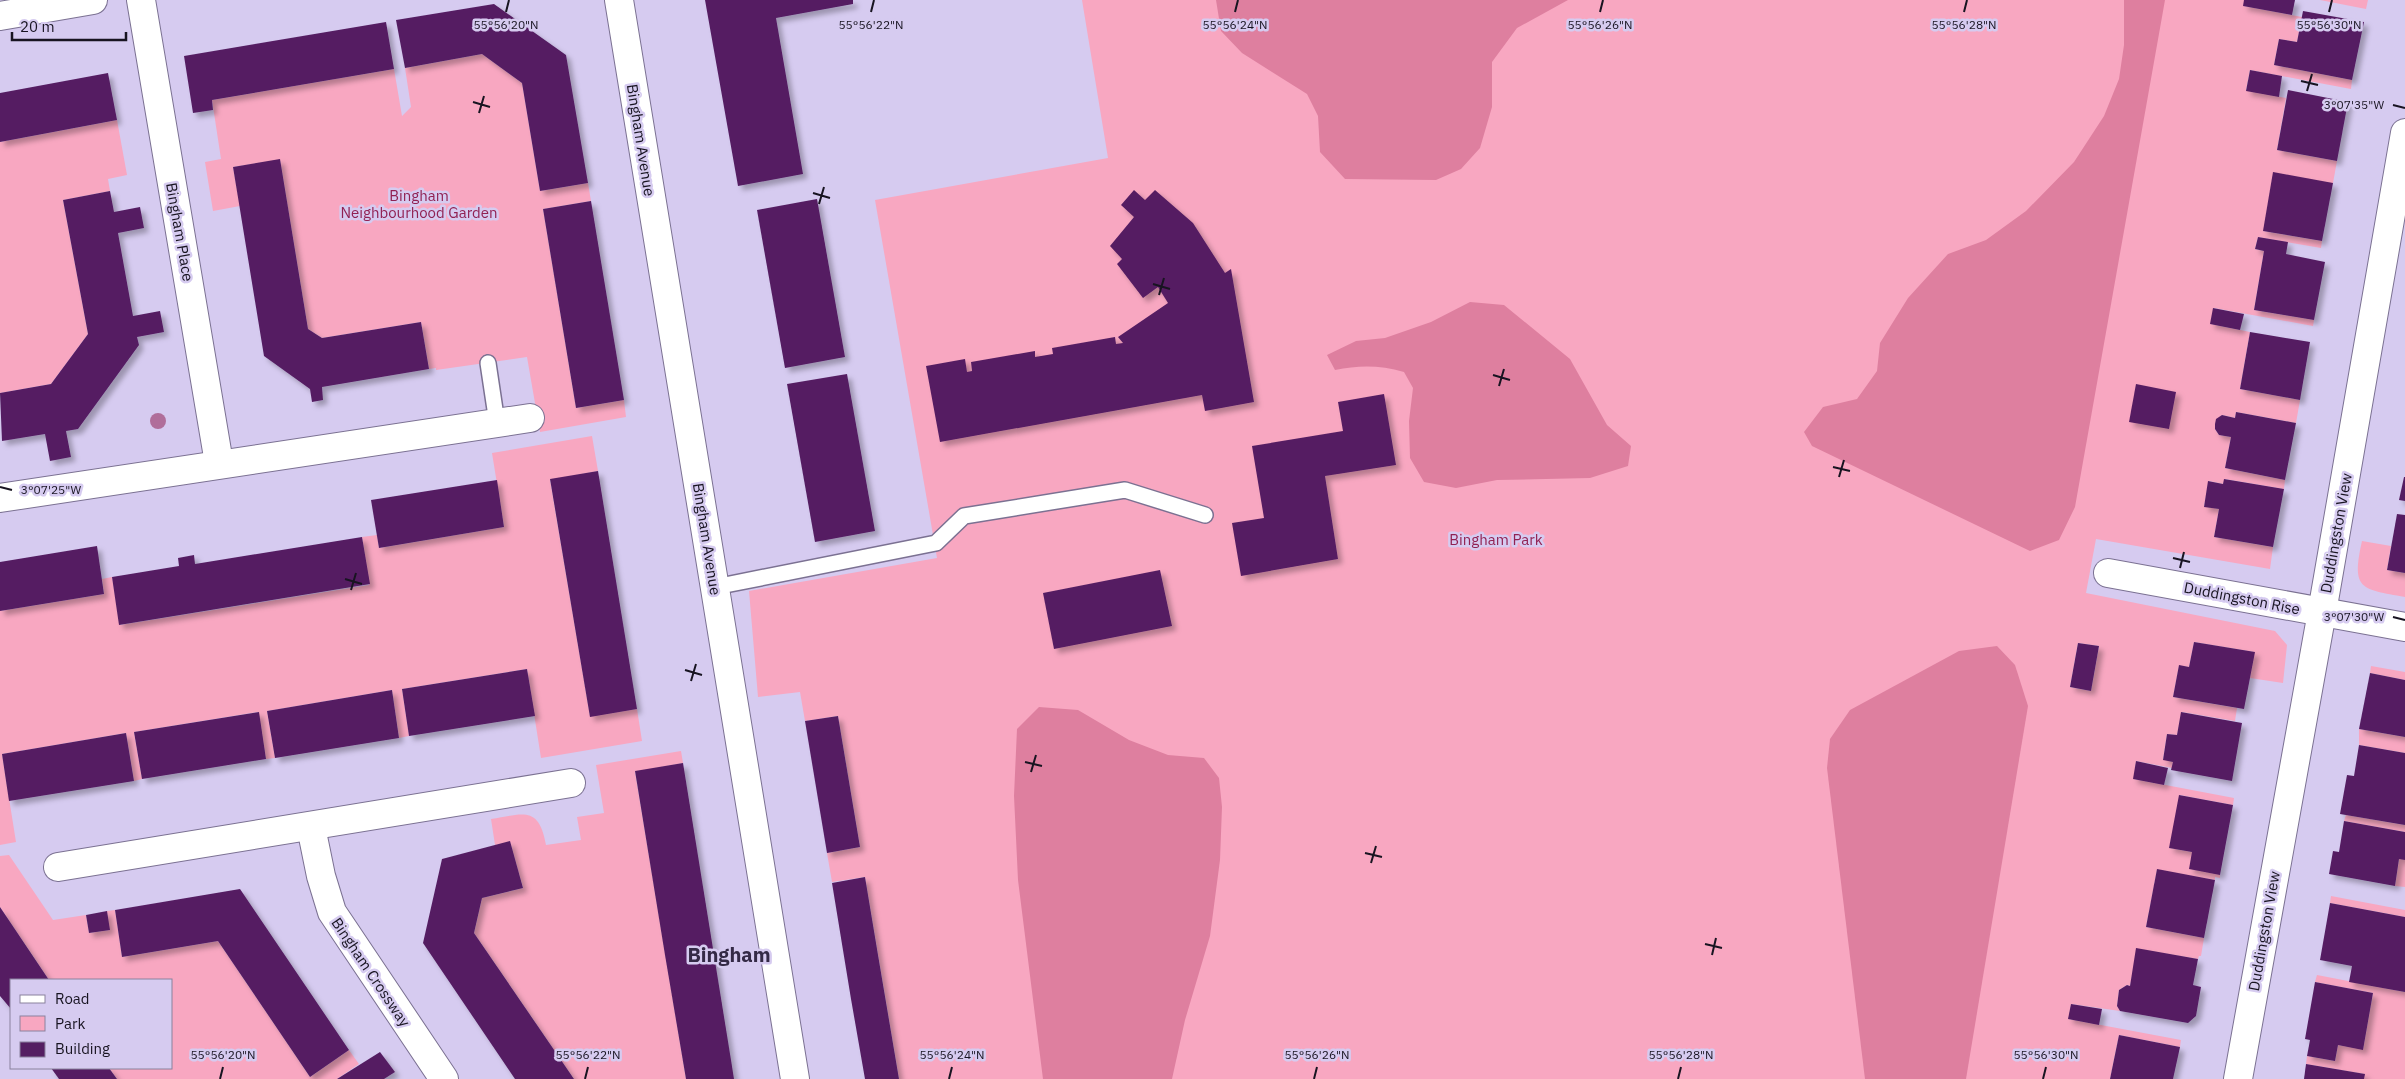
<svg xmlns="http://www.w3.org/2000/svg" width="2405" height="1079" viewBox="0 0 2405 1079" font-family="'IBM Plex Sans',sans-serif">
  <defs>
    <filter id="shadow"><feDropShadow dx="4.5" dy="4.5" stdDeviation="2.5" flood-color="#0004"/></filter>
  </defs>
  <rect width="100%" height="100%" fill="#d6cbf0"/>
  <g fill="#f8a7c1" fill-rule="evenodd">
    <path d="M1082 0H2244V6L2302 17 2297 42 2279 39 2274 65 2352 80 2351 89 2250 70 2246 90 2286 98 2277 150 2337 161 2333 183 2263 231 2322 241 2321 248 2258 237 2255 249 2264 251 2254 310 2314 320 2313 326 2214 308 2211 324 2250 332 2240 389 2300 400 2296 423 2236 412 2235 418 2222 415 2215 424V429L2219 435 2231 437 2225 468 2285 480 2284 489 2225 479 2223 484 2209 481 2204 506 2219 509 2214 537 2273 547 2270 569 2096 539 2086 593 2275 631 2287 645 2283 683 2250 678 2254 652 2194 642 2189 667 2179 666 2173 697 2237 708 2235 721 2182 712 2177 735 2167 734 2163 759 2173 762 2172 768 2136 761 2134 779 2234 798 2233 805 2180 795 2170 848 2192 852 2220 875V878L2215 877V880L2157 870 2146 927 2204 938 2201 956H2199L2198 959 2137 949 2130 986 2127 985 2119 990 2117 1006 2120 1011 2071 1004 2069 1019 2181 1040 2180 1047 2119 1035 2110 1079H899L865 877 832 882 827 853 860 847 838 716 805 721 800 692 758 697 749 591 937 558 875 200 1108 158ZM2078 643 2099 646 2091 691 2070 687Z"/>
    <path d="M2320 0H2368L2366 9Z"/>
    <path d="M482 54 522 83 540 191 588 183 591 201 543 209 576 408 624 400 626 417 540 432 527 357 436 370V368L429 369 421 322 322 338 308 329 280 160 233 167 240 206 213 211 205 162 221 159 212 100 394 69 402 116 411 107 405 68Z"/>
    <path d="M117 120 127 175 108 179 110 191 63 200 88 334 51 384 0 393V142Z"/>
    <path d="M592 436 598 471 550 480 590 716 637 709 642 741 541 758 527 669 402 689 409 736 399 738 392 690 267 711 275 758 266 759 258 712 134 732 142 779 134 781 126 733 2 754 16 842 0 845V611L104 594 102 579 112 577 120 625 369 585 362 537 377 535 379 548 504 527 492 453Z"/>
    <path d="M2362 541 2391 546 2387 570 2405 573V597C2361 589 2351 590 2362 541Z"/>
    <path d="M2371 666 2405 672V680L2370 673Z"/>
    <path d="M2359 729 2405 737V753L2359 745Z"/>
    <path d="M681 751 683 763 635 772 686 1079H574L474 933 482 898 523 888 510 842 495 845 491 819C523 814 539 805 546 845L581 840 577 817 604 813 596 765Z"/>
    <path d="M2346 815 2405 825V832L2344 821Z"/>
    <path d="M9 855 53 920 86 915 89 933 109 930 107 911 115 910 122 957 218 941 310 1077 349 1050 359 1064 337 1079H117L109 1068H171V980H49L0 907V856Z"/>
    <path d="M2399 859H2405V887L2395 886Z"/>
    <path d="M2331 896 2405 910V917L2330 903Z"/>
    <path d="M2317 975 2405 992V1079H2364V1074L2306 1064 2307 1056 2335 1061 2338 1045 2363 1049 2373 993 2315 982Z"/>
  </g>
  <g fill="#de7f9f">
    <path d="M1216 0H1568L1517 28 1492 62V107L1480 148 1461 169 1436 180 1345 179 1320 152 1318 116 1307 94 1242 53 1221 31Z"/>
    <path d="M2124 0H2165L2075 507 2059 540 2030 551 1812 446 1804 432 1823 407 1857 399 1877 371 1880 343 1908 298 1948 254 1986 240 2026 211 2074 162 2104 116 2119 79 2124 45Z"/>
    <path d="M1470 302 1504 305 1570 359 1607 425 1631 446 1628 466 1590 478 1497 480 1456 488 1424 482 1410 458 1409 421 1413 388 1404 372C1380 365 1359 365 1335 370L1327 355 1356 341 1385 338 1431 322Z"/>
    <path d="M1997 646 2015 665 2028 706 1966 1079H1865L1827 768 1830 739 1850 710 1959 651Z"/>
    <path d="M1039 707 1078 710 1129 740 1168 755 1204 758 1219 778 1222 807 1220 860 1210 936 1185 1020 1172 1079H1043L1018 880 1014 796 1017 729Z"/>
  </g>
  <g fill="#541e62" filter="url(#shadow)">
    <path d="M705 0H853V4L776 18 803 174 738 186Z"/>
    <path d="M2244 0H2295L2292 15 2243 6Z"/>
    <path d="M494 4 566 55 588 183 540 191 522 83 482 54 405 68 396 20Z"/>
    <path d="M2303 11 2364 22 2352 80 2274 65 2279 39 2297 42Z"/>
    <path d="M386 22 394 69 212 100 213 110 193 113 184 56Z"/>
    <path d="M2250 70 2282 76 2279 97 2246 91Z"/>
    <path d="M108 73 117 120 0 142V93Z"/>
    <path d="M2288 90 2348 102 2337 161 2277 150Z"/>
    <path d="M280 159 308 329 322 338 421 322 429 369 322 387 323 400 312 402 310 389 264 356 233 167Z"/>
    <path d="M2273 172 2333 183 2322 241 2263 231Z"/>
    <path d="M1134 190 1145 200 1155 190 1193 223 1225 273 1231 269 1254 402 1205 411 1202 395 940 442 926 366 965 359 967 372 972 371 971 362 1035 351V357L1053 354 1052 348 1115 337 1116 344 1123 343 1118 337 1168 303 1158 287 1143 298 1117 264 1122 259 1110 246 1134 217 1121 205Z"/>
    <path d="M110 191 114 212 140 207 144 228 118 233 133 316 160 311 164 332 137 337 139 345 78 429 66 431 71 457 50 461 45 434 2 441 0 393 51 384 88 334 63 200Z"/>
    <path d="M817 199 845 357 785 368 757 210Z"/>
    <path d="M591 201 624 400 576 408 543 209Z"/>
    <path d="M2258 237 2288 242 2286 254 2325 262 2314 320 2254 310 2264 251 2255 249Z"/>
    <path d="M2213 308 2244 314 2240 330 2210 324Z"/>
    <path d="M2250 332 2310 342 2300 400 2240 389Z"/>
    <path d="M847 374 875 531 815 542 787 384Z"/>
    <path d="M2136 384 2176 392 2169 429 2129 422Z"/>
    <path d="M1384 394 1396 465 1325 476 1338 559 1241 576 1232 523 1264 518 1252 446 1343 431 1338 402Z"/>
    <path d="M2236 412 2296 423 2285 480 2225 468 2231 437 2219 435 2215 429V424L2216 419 2222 415 2235 418Z"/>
    <path d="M598 471 637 709 590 717 550 479Z"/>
    <path d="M2404 477H2405V501L2399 500Z"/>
    <path d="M2224 479 2284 489 2273 547 2214 537 2219 509 2204 507 2208 481 2223 484Z"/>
    <path d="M497 480 504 527 379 548 371 500Z"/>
    <path d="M2397 514 2405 515V573L2387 570Z"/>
    <path d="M362 537 370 584 119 625 112 577 179 566 178 558 194 555 195 564Z"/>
    <path d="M97 546 104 594 0 611V562Z"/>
    <path d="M1160 570 1172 626 1054 649 1043 593Z"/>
    <path d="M2194 642 2255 652 2244 709 2173 697 2179 665 2189 667Z"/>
    <path d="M2078 643 2099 646 2091 691 2070 687Z"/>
    <path d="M527 669 535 716 409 736 402 689Z"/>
    <path d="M2370 673 2405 680V737L2359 729Z"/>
    <path d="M392 690 399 738 275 758 267 711Z"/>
    <path d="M259 712 266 759 142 779 134 732Z"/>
    <path d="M2181 712 2242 723 2232 781 2171 770 2173 762 2163 760 2167 734 2177 735Z"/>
    <path d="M838 716 860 847 827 853 805 721Z"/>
    <path d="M126 733 134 781 9 801 2 754Z"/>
    <path d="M2359 745 2405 753V825L2340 814 2347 775 2354 776Z"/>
    <path d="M2136 761 2168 768 2164 785 2133 779Z"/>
    <path d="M683 763 731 1060 734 1079H686L665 955 635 771Z"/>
    <path d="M2179 795 2233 805 2220 875 2189 869 2192 852 2169 848Z"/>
    <path d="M2344 821 2405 832V860L2399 859 2395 886 2329 874 2333 851 2339 852Z"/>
    <path d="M510 841 523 888 482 898 474 933 574 1079H515L423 943 442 859Z"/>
    <path d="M2157 869 2215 880 2204 938 2146 927Z"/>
    <path d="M865 877 878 955 899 1079H865L851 999 832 883Z"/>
    <path d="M240 889 349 1050 310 1077 218 941 122 957 115 910Z"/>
    <path d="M2330 903 2405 917V992L2349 982 2352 966 2320 960Z"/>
    <path d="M0 907 49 980H11V1009L0 996Z"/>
    <path d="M107 911 110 930 89 933 86 915Z"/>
    <path d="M2136 948 2198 959 2193 985 2201 987 2196 1016 2188 1023 2120 1011 2117 1006 2119 990 2127 985 2130 986Z"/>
    <path d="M2315 982 2373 993 2363 1050 2338 1045 2335 1061 2307 1056 2310 1040 2305 1039Z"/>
    <path d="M2071 1004 2102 1009 2099 1025 2068 1019Z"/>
    <path d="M2119 1035 2180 1047 2173 1079H2110Z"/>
    <path d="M380 1052 395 1072 384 1079H337Z"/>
    <path d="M2306 1064 2365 1074 2364 1079H2304Z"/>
    <path d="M51 1068H109L117 1079H59Z"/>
  </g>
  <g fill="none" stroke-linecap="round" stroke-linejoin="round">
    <g stroke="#7b7192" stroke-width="18">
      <g id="lane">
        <path d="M488 363 497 423"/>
        <path d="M715 587 936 543 964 516 1125 490 1205 515"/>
      </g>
    </g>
    <g stroke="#7b7192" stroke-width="30">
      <g id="street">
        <path d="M141 0 219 463"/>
        <path d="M619 0 795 1079"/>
        <path d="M0 16 93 0"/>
        <path d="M0 498 530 418"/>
        <path d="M2108 573 2405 627"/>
        <path d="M311 827 321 876 332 912 444 1079"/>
        <path d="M58 867 571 783"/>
        <path d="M2238 1079 2322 612 2405 133"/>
      </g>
    </g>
    <use href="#lane" stroke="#fff" stroke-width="15"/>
    <use href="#street" stroke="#fff" stroke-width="28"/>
  </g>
  <circle fill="#b06e9a" cx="158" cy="421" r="8"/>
  <path fill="none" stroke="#181421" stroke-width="2" d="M506 12 509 0M871 12 874 0M1235 12 1238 0M1600 12 1603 0M1964 12 1967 0M2329 12 2332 0M2301 81 2318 85M2307 91 2312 74M473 102 490 107M2393 105 2405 108M479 113 484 96M813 193 830 198M819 204 824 187M1153 284 1170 289M1159 295 1164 278M1493 375 1510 380M1499 386 1504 369M1833 467 1850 471M1839 477 1844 460M0 487 12 490M2173 558 2190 562M2180 568 2184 552M345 579 362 584M351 590 356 573M2393 617 2405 620M685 670 702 675M691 681 696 664M1025 762 1042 766M1031 772 1036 755M1365 853 1382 857M1371 863 1376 846M1705 944 1722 948M1712 955 1716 938M220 1079 223 1067M585 1079 588 1067M949 1079 952 1067M1314 1079 1317 1067M1678 1079 1681 1067M2043 1079 2046 1067"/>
  <g text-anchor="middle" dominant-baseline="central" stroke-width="5" stroke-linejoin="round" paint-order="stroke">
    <g font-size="15" fill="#181421" stroke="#d6cbf0">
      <text transform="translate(641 140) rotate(81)">Bingham Avenue</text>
      <text transform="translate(180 232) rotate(80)">Bingham Place</text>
      <text transform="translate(2336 533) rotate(-80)">Duddingston View</text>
      <text transform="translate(707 539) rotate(81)">Bingham Avenue</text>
      <text transform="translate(2242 598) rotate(11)">Duddingston Rise</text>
      <text transform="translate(2264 931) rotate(-80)">Duddingston View</text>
      <text transform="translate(371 972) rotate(56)">Bingham Crossway</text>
    </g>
    <g font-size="15" fill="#912153" stroke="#d6cbf0">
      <text x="419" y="195">Bingham<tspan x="419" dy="17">Neighbourhood Garden</tspan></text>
      <text x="1496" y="539">Bingham Park</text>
    </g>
    <g font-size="20" font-weight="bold" fill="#342a46" stroke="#d6cbf0">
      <text x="729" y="954">Bingham</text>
    </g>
  </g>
  <g font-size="12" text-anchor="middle" fill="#181421" stroke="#d6cbf0" stroke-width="5" stroke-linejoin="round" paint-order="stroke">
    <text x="506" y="29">55°56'20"N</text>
    <text x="871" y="29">55°56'22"N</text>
    <text x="1235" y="29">55°56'24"N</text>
    <text x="1600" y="29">55°56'26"N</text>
    <text x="1964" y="29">55°56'28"N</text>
    <text x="2329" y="29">55°56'30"N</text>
    <text x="2354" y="109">3°07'35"W</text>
    <text x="51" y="494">3°07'25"W</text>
    <text x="2354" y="621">3°07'30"W</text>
    <text x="223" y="1059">55°56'20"N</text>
    <text x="588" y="1059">55°56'22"N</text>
    <text x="952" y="1059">55°56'24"N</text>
    <text x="1317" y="1059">55°56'26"N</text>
    <text x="1681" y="1059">55°56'28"N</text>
    <text x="2046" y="1059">55°56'30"N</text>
  </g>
  <rect x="10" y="979" width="162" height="90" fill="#d6cbf0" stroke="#8a829d"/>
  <rect x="20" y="995" width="25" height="8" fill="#ffffff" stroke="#8a829d"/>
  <text x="55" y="1004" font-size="15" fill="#181421">Road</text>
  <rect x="20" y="1016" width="25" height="15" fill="#f8a7c1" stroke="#8a829d"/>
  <text x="55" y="1029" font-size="15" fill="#181421">Park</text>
  <rect x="20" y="1042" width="25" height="15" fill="#541e62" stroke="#8a829d"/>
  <text x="55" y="1054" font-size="15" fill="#181421">Building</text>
  <path d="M12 32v8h114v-8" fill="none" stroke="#181421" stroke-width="2.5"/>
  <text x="20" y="32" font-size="15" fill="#181421" stroke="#d6cbf0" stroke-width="4" paint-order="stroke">20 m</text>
</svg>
